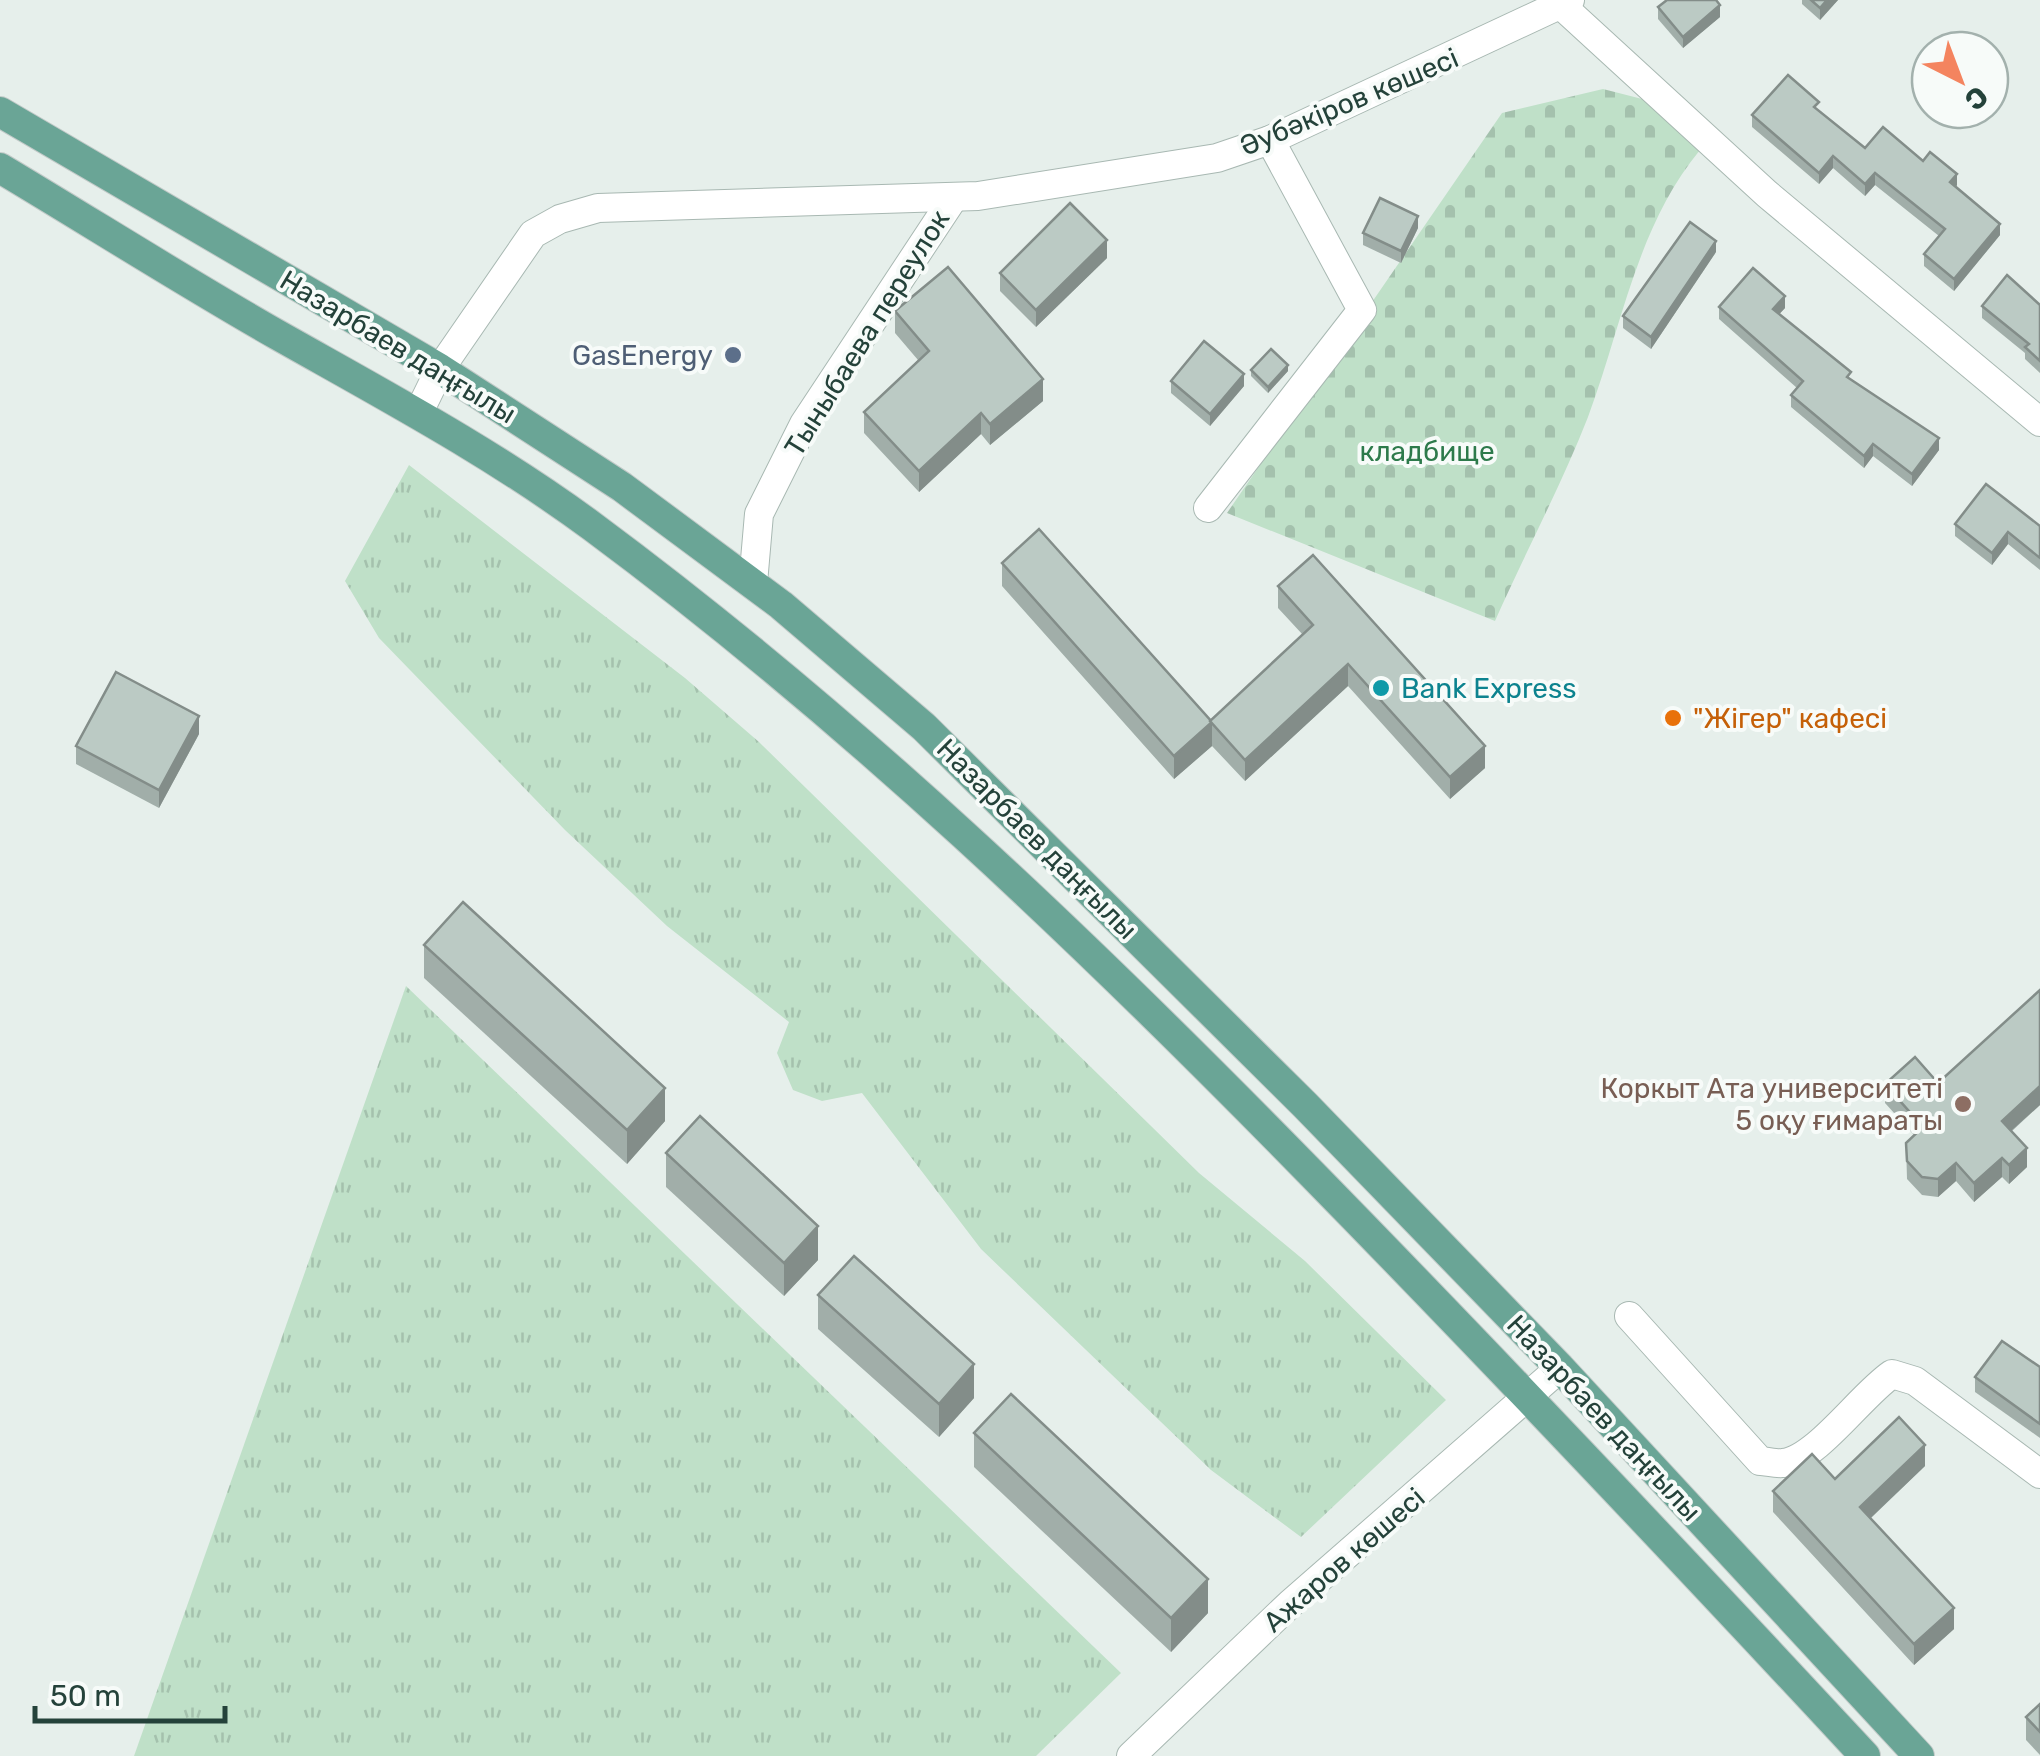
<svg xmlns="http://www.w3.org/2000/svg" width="2040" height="1756" viewBox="0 0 2040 1756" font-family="Rubik,sans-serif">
  <defs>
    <pattern id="cemetery-stones" width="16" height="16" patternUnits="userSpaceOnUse" patternTransform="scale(2.5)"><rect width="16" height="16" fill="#bfe0c8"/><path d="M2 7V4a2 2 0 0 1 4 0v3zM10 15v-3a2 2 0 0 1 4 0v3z" fill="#a4c1ad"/></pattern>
    <pattern id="park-tufts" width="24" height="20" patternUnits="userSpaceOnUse" patternTransform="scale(2.5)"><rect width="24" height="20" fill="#bfe0c8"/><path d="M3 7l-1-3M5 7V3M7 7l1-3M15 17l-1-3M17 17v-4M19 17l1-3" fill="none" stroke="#a4c1ad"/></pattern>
  </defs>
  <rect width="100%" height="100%" fill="#e6efeb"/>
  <path fill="url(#cemetery-stones)" d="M1603 89 1650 101 1700 150C1637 226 1622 326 1588 417 1561 486 1525 553 1495 621L1227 513 1502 113Z"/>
  <g fill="url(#park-tufts)">
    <path d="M409 465 685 678 759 742 1199 1173 1305 1261 1446 1400 1301 1537 1211 1470 981 1249 862 1093 822 1101 793 1090 777 1053 789 1022 667 926 565 830 379 638 345 581Z"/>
    <path d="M406 986 1121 1673 1036 1756H134Z"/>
  </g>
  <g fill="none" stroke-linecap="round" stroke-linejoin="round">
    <g stroke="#a8b8b2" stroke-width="30">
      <g id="minor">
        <path d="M1563 7 1767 194 2040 422"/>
        <path d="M419 412 440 369 533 234 560 219 598 208 978 196 1217 158 1270 140 1570 0"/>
        <path d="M1208 508 1362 310 1270 140"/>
        <path d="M753 583 759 514 804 424 954 197"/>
        <path d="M1629 1316 1760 1461C1766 1461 1776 1464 1783 1463 1817 1459 1861 1395 1892 1374L1915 1381 2040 1474"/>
        <path d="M1131 1756 1290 1604 1560 1368"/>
      </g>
    </g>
    <g stroke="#c2cac8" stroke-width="32">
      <g id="major">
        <path d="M0 112 440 369 622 487 781 605 924 727 1305 1105 1560 1368 1919 1756"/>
        <path d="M0 168C92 223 183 281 276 334 384 395 493 453 593 527 852 719 1085 942 1310 1172 1498 1364 1682 1559 1865 1756"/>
      </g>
    </g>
    <use href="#minor" stroke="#fff" stroke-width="28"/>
    <use href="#major" stroke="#6aa596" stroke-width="30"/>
  </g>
  <g fill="#a1aea9">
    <path d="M1802 0H1838L1820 20 1802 4Z"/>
    <path d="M1658 7 1720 17 1683 48 1658 19Z"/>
    <path d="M1819 111 1865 148 1923 161 1957 185 1956 187 2000 235 1954 291 1924 266V254L1939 236 1875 185 1865 196 1833 168 1819 184 1752 127V115Z"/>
    <path d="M1418 228 1401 263 1363 245V233Z"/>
    <path d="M1716 252 1651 349 1623 328V316Z"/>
    <path d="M1107 258 1036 327 1000 291V273Z"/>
    <path d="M2040 305V373L2025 359V353L1982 318V306Z"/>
    <path d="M1719 307 1785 308 1779 314 1851 380 1939 450 1912 486 1873 456 1864 468 1791 407V395L1797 388 1719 319Z"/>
    <path d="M895 311 1043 401 990 445 981 434 919 492 864 433V412L918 360 895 333Z"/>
    <path d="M1251 370 1288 371 1268 393 1251 376Z"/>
    <path d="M1171 381 1244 386 1210 426 1171 393Z"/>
    <path d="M1955 524 2040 526V570L2008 544 1992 565 1955 536Z"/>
    <path d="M1002 563 1210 721 1303 635 1278 608V586L1485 768 1450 799 1348 686 1245 781 1212 746 1174 779 1002 586Z"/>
    <path d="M199 734 159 808 76 764V746Z"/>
    <path d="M424 945 665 1121 627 1164 424 978Z"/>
    <path d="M2040 990V1105L2012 1131 2027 1167 2009 1184 2002 1177 1974 1202 1956 1181 1938 1197 1922 1195 1907 1179 1906 1143 1914 1135 1885 1103V1084L1938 1083Z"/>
    <path d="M666 1153 818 1260 784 1296 666 1187Z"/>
    <path d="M818 1295 974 1398 939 1437 818 1329Z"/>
    <path d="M2040 1367V1438L1975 1392V1377Z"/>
    <path d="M974 1433 1208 1613 1171 1652 974 1467Z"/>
    <path d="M1925 1466 1871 1518 1954 1629 1914 1665 1773 1512V1491L1835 1479Z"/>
    <path d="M2040 1704V1755L2026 1740V1717Z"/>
  </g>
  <g fill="#838d89">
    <path d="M1827 0H1838L1820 20V8Z"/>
    <path d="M1720 5V17L1683 48V37Z"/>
    <path d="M1833 156V168L1819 184V173Z"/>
    <path d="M1875 173V185L1865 196V184Z"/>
    <path d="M1957 174V185L1950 194V182Z"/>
    <path d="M1418 216V228L1401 263V251Z"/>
    <path d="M2000 224V235L1954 291V279Z"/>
    <path d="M1107 240V258L1036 327V310Z"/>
    <path d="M1716 241V252L1651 349V337Z"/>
    <path d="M1785 296V308L1773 321V309Z"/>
    <path d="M1288 365V371L1268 393V387Z"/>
    <path d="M1244 374V386L1210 426V414Z"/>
    <path d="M1043 379V401L990 445V424Z"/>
    <path d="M981 413V434L919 492V471Z"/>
    <path d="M1939 438V450L1912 486V474Z"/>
    <path d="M1873 444V456L1864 468V456Z"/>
    <path d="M2008 532V544L1992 565V553Z"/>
    <path d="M1348 664V686L1245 781V760Z"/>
    <path d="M199 716V734L159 808V790Z"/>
    <path d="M1212 722V746L1174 779V756Z"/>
    <path d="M1485 746V768L1450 799V777Z"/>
    <path d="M2040 1086V1105L2002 1139V1121Z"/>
    <path d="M665 1088V1121L627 1164V1130Z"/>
    <path d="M2027 1148V1167L2009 1184V1165Z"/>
    <path d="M2002 1158V1177L1974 1202V1183Z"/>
    <path d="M1956 1163V1181L1938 1197V1179Z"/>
    <path d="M818 1226V1260L784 1296V1263Z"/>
    <path d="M974 1364V1398L939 1437V1404Z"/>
    <path d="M1925 1445V1466L1860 1528V1507Z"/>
    <path d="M1208 1579V1613L1171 1652V1618Z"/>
    <path d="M1954 1608V1629L1914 1665V1644Z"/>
  </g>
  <g fill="#bbcac4" stroke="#838d89" stroke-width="2.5">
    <path d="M1667 0H1716L1720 5 1683 37 1658 7Z"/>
    <path d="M1811 0H1827L1820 8Z"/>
    <path d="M1788 75 1819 102 1814 107 1865 148 1883 127 1923 161 1930 152 1957 174 1950 182 2000 224 1954 279 1924 254 1945 229 1875 173 1865 184 1833 156 1819 173 1752 115Z"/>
    <path d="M1380 198 1418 216 1401 251 1363 233Z"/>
    <path d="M1070 203 1107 240 1036 310 1000 273Z"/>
    <path d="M1690 222 1716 241 1651 337 1623 316Z"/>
    <path d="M948 267 1043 379 990 424 981 413 919 471 864 412 929 351 895 311Z"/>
    <path d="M1753 268 1785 296 1773 309 1851 372 1847 377 1939 438 1912 474 1873 444 1864 456 1791 395 1803 381 1719 307Z"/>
    <path d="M2007 275 2040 305V361L2025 347 2029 344 1982 306Z"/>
    <path d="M1204 341 1244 374 1210 414 1171 381Z"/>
    <path d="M1271 349 1288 365 1268 387 1251 370Z"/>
    <path d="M1986 484 2040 526V558L2008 532 1992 553 1955 524Z"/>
    <path d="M1039 529 1212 722 1174 756 1002 563Z"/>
    <path d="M1313 555 1485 746 1450 777 1348 664 1245 760 1210 721 1313 625 1278 586Z"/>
    <path d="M116 672 199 716 159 790 76 746Z"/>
    <path d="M463 902 665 1088 627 1130 424 945Z"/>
    <path d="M2040 990V1086L2002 1121 2027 1148 2009 1165 2002 1158 1974 1183 1956 1163 1938 1179 1922 1177 1907 1161 1906 1143 1923 1127 1885 1084 1915 1057 1938 1083Z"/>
    <path d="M700 1116 818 1226 784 1263 666 1153Z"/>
    <path d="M854 1256 974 1364 939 1404 818 1295Z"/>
    <path d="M2002 1341 2040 1367V1424L1975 1377Z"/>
    <path d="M1011 1394 1208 1579 1171 1618 974 1433Z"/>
    <path d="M1899 1417 1925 1445 1860 1507 1954 1608 1914 1644 1773 1491 1812 1454 1835 1479Z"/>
    <path d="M2040 1704V1732L2026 1717Z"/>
  </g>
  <circle fill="#5c6f8a" stroke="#f7fbf9" stroke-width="4" cx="733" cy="355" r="10"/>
  <circle fill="#0f9aa8" stroke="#f7fbf9" stroke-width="4" cx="1381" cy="688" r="10"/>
  <circle fill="#e8710a" stroke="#f7fbf9" stroke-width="4" cx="1673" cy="718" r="10"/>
  <circle fill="#8d6e63" stroke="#f7fbf9" stroke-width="4" cx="1963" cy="1104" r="10"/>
  <g text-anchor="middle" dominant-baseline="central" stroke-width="8" stroke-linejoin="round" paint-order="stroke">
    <g font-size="28" fill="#24423a" stroke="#f7fbf9">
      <text transform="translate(1349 102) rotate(-23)">Әубәкіров көшесі</text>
      <text transform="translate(867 333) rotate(-58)">Тыныбаева переулок</text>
      <text transform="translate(398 347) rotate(31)">Назарбаев даңғылы</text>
      <text transform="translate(1037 839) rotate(45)">Назарбаев даңғылы</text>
      <text transform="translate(1604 1418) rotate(47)">Назарбаев даңғылы</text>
      <text transform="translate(1344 1560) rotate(-41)">Ажаров көшесі</text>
    </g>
    <g font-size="28" fill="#4e5e75" stroke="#f7fbf9" text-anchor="end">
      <text x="713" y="355">GasEnergy</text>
    </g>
    <g font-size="28" fill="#2d7a4b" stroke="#f7fbf9">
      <text x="1427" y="451">кладбище</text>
    </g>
    <g font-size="28" fill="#0d838f" stroke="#f7fbf9" text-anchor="start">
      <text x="1401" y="688">Bank Express</text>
    </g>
    <g font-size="28" fill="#c56008" stroke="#f7fbf9" text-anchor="start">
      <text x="1693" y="718">"Жігер" кафесі</text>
    </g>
    <g font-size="28" fill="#785e54" stroke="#f7fbf9" text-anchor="end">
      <text x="1943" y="1088">Коркыт Ата университеті<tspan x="1943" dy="32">5 оқу ғимараты</tspan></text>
    </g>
  </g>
  <g transform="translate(1960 80) rotate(138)"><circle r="48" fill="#f7fbf9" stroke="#a3b1ad" stroke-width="2.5"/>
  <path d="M0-8L18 38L0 25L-18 38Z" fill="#f4845f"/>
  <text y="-15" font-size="28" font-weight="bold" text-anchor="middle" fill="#24423a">С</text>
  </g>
  <path d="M35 1706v15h190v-15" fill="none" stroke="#24423a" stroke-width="5"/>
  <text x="50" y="1706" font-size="30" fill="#24423a" stroke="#f7fbf9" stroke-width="8" paint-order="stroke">50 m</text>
</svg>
